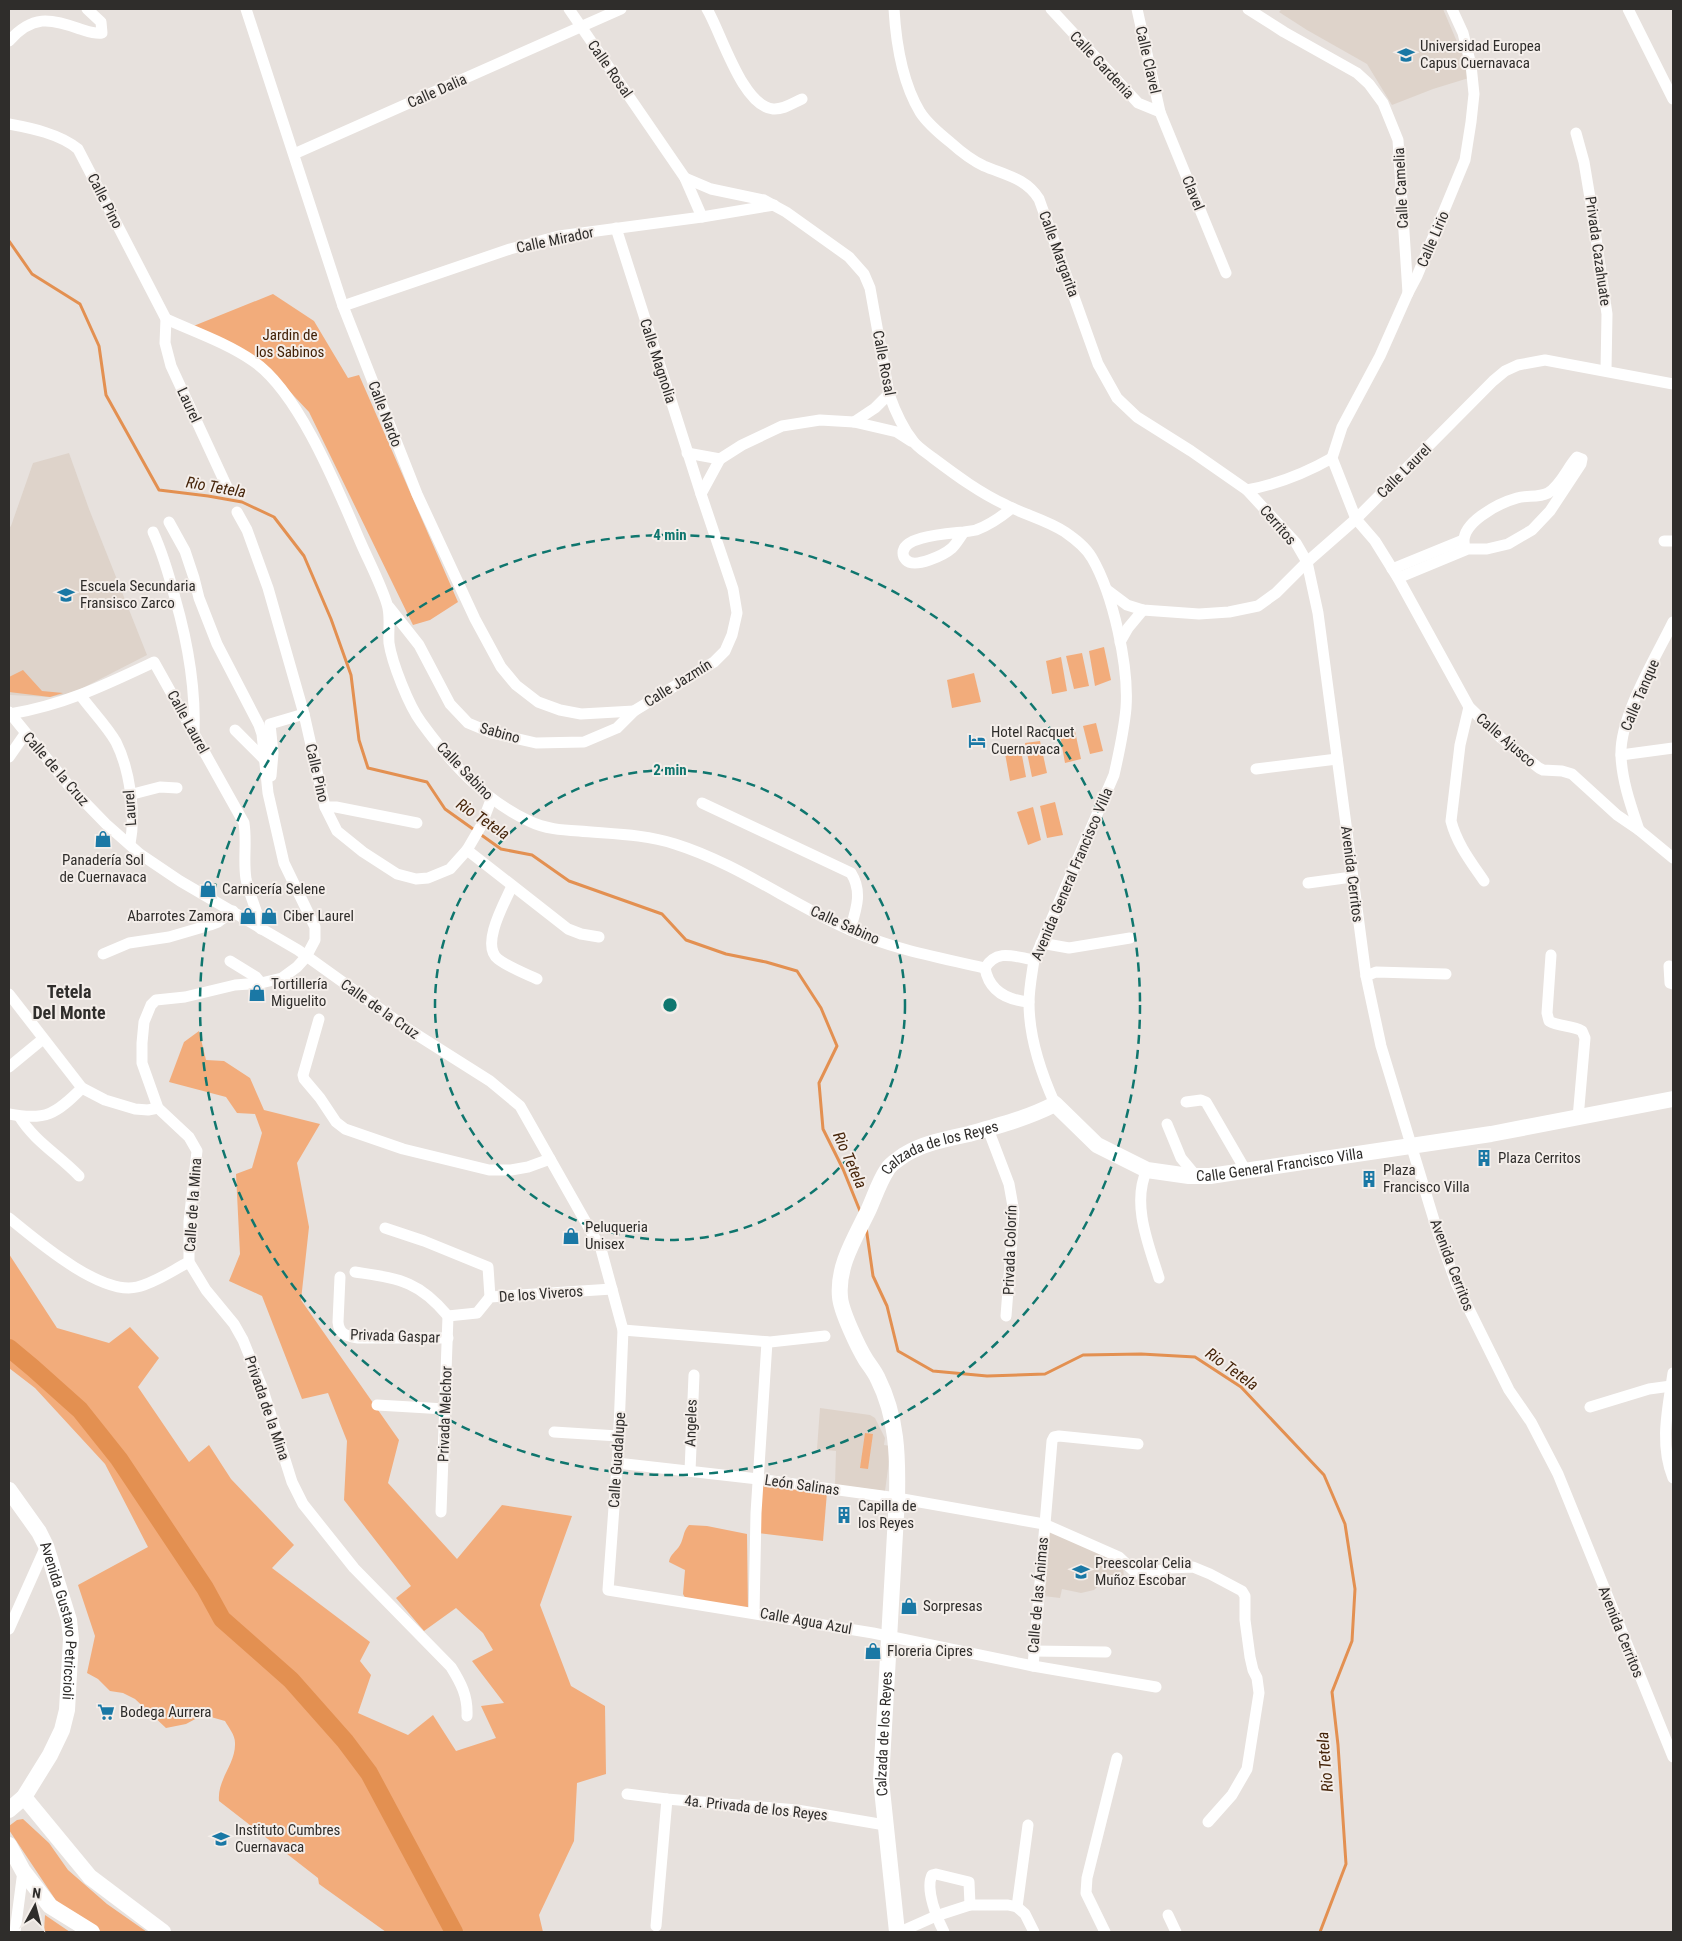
<svg xmlns="http://www.w3.org/2000/svg" width="1682" height="1941" viewBox="0 0 1682 1941" font-family="'Roboto Condensed',sans-serif">
  <rect width="100%" height="100%" fill="#e7e1dd"/>
  <g fill="#ded3ca">
    <path d="M1282 9H1443L1472 77 1433 89 1392 105 1367 64 1307 30 1279 12Z"/>
    <path d="M69 453 89 509 147 655 73 693 49 697 10 695 9 528 11 526 33 463Z"/>
    <path d="M820 1408 870 1415 875 1418 885 1438 884 1445 891 1446 885 1491 835 1485 836 1451 817 1449Z"/>
    <path d="M1044 1524 1123 1560 1124 1585 1100 1584 1094 1590 1081 1593 1062 1589 1060 1598 1035 1595Z"/>
  </g>
  <g fill="#f2ac7b">
    <path d="M273 294 314 321 348 378 359 375 458 602 430 620 413 625 309 412 262 362 191 327Z"/>
    <path d="M1104 647 1111 680 1095 686 1089 651Z"/>
    <path d="M1082 653 1089 686 1074 689 1066 656Z"/>
    <path d="M1061 657 1067 691 1052 694 1046 661Z"/>
    <path d="M23 670 42 691 63 693 50 697 9 692V677Z"/>
    <path d="M974 673 981 702 952 708 947 680Z"/>
    <path d="M1096 723 1103 751 1090 754 1083 726Z"/>
    <path d="M1074 727 1081 759 1065 763 1059 730Z"/>
    <path d="M1040 741 1047 773 1032 777 1025 743Z"/>
    <path d="M1020 745 1026 777 1010 781 1004 748Z"/>
    <path d="M1055 802 1063 835 1047 838 1040 806Z"/>
    <path d="M1033 807 1041 840 1028 845 1017 812Z"/>
    <path d="M199 1031 206 1060 224 1061 250 1078 264 1110 320 1124 297 1163 309 1227 301 1300 399 1440 388 1483 457 1559 502 1505 572 1516 540 1605 571 1686 605 1706 606 1774 577 1783 574 1841 539 1915 543 1932H386L319 1884 318 1878 219 1801C217 1779 236 1764 235 1743 235 1735 229 1728 225 1721L211 1717H199L186 1724 166 1728 135 1699 123 1693 110 1691 98 1679 87 1673 95 1636 78 1585 148 1547 105 1464 35 1388 9 1368V1254L57 1328 109 1343 130 1327 159 1358 138 1387 189 1462 209 1445 231 1479 294 1545 272 1568 370 1642 360 1661 371 1675 358 1713 408 1735 433 1715 456 1751 496 1738 481 1706 504 1703 472 1661 493 1650 483 1633 456 1608 424 1631 396 1598 411 1586 344 1500 347 1441 328 1393 302 1399 262 1296 229 1281 240 1254 236 1174 252 1168 262 1133 255 1114 237 1113 226 1097 169 1082 184 1042Z"/>
    <path d="M865 1433 873 1434 868 1469 860 1468Z"/>
    <path d="M762 1483 827 1492 823 1541 758 1533Z"/>
    <path d="M689 1525 707 1526 747 1534 748 1611 688 1603 683 1594 685 1570 669 1562C670 1554 676 1552 680 1545 684 1538 683 1531 689 1525Z"/>
    <path d="M23 1819 49 1843 68 1870 107 1904 147 1932H97L57 1902 9 1830V1826L17 1820Z"/>
    <path d="M45 1915 70 1932H44Z"/>
  </g>
  <g fill="none" stroke-linecap="round" stroke-linejoin="round">
    <g stroke="#e39051" stroke-width="3">
      <path d="M9 241 32 274 80 304 99 346 106 395 159 490 208 496 242 502 274 517 304 556 331 619 351 675 359 740 368 768 427 782 445 809 501 849 532 855 569 881 662 914 686 940 726 954 766 962 797 971 821 1008 837 1046 819 1083 823 1129 843 1169 860 1211"/>
      <path d="M866 1227 873 1276 887 1306 898 1351 933 1371 987 1376 1045 1374 1083 1355 1141 1354 1195 1357 1241 1387 1324 1475 1345 1524 1355 1589 1352 1641 1332 1692 1338 1745 1346 1864 1320 1932"/>
    </g>
    <path stroke="#e39051" stroke-width="18" d="M9 1348 33 1368 80 1410 119 1459 205 1588 222 1619 291 1680 345 1741 369 1773 454 1932"/>
    <g stroke="#fff" stroke-width="11">
      <path d="M246 9 343 306 417 494 475 619 501 667 516 685 538 702 560 710 581 714 634 711"/>
      <path d="M569 9 685 178 702 217"/>
      <path d="M707 9C721 32 742 106 773 109 783 110 793 103 802 99"/>
      <path d="M894 9C896 43 902 82 920 112 927 123 940 134 950 142 960 151 971 160 984 166 1005 175 1026 178 1039 199L1098 364 1117 398 1137 417 1191 451 1247 490 1296 543 1307 562 1318 613 1366 976 1381 1046 1437 1230 1456 1283 1509 1390 1531 1422 1558 1474 1673 1757"/>
      <path d="M1051 9 1138 103 1160 112"/>
      <path d="M1137 9 1160 112 1226 273"/>
      <path d="M1248 9 1284 32 1357 73 1369 84 1383 103 1398 140 1408 293"/>
      <path d="M1628 9 1673 99"/>
      <path d="M9 41C32 15 50 18 80 29 87 31 94 34 102 33L101 22 87 9"/>
      <path d="M9 124C31 128 60 134 78 149L166 319 165 343 171 366 227 487"/>
      <path d="M1576 133 1584 162 1591 204 1607 314 1606 370"/>
      <path d="M294 154 621 9"/>
      <path d="M685 178 711 189 764 200 786 212 849 257 864 274 870 288 889 394C895 411 902 427 913 441 918 448 927 453 933 458 957 476 980 493 1006 505 1025 515 1047 520 1065 532 1075 539 1086 547 1092 558 1113 594 1129 666 1126 708 1124 730 1119 753 1114 775L1034 960C1032 974 1029 989 1029 1003 1029 1037 1041 1073 1055 1104"/>
      <path d="M343 306 510 249 559 236 702 217 774 205"/>
      <path d="M166 319C195 332 227 343 253 361 299 392 338 490 360 541 369 562 380 582 387 604 391 616 388 630 389 643 392 663 409 706 421 722 450 762 484 800 529 821 545 829 562 830 579 831 611 834 644 834 675 844 736 863 790 903 848 929 891 949 940 958 985 968"/>
      <path d="M854 422 875 408 889 394"/>
      <path d="M687 453 720 459"/>
      <path d="M1332 458 1356 519 1375 541 1398 578 1469 707 1501 738 1539 768 1543 770 1562 771 1572 774 1617 815 1639 830 1673 858"/>
      <path d="M1332 458 1342 427 1380 356 1408 293 1417 276 1465 160 1471 122 1474 94 1471 65 1463 33 1452 9"/>
      <path d="M1247 490C1278 484 1304 474 1332 458"/>
      <path d="M701 494 720 459 742 445 782 426 820 420 854 422 897 432 911 441"/>
      <path d="M237 512 247 530 268 588 304 714 325 807 337 831 363 852 397 874 416 879 428 878 450 869 467 850 481 826 491 800"/>
      <path d="M169 522 185 551 194 578 199 598 217 644 259 725 262 734 268 793 284 863 315 927V940L306 957 297 967 282 978 261 983 235 985 185 997 156 1000 151 1005 144 1022 142 1043V1063L158 1108 189 1137 197 1151 189 1221V1262L206 1290 234 1324 243 1340 262 1387 292 1482 303 1504 354 1568 451 1667C461 1683 468 1696 467 1716"/>
      <path d="M153 532C163 554 169 575 175 598 188 643 196 687 194 735"/>
      <path d="M964 532C960 537 957 543 952 548 944 555 915 569 906 560 904 558 903 557 903 553 903 533 962 534 976 530 990 525 1001 517 1012 508"/>
      <path d="M1664 541H1673"/>
      <path d="M1392 569 1463 540"/>
      <path d="M1398 578 1468 549H1487L1508 544 1532 530 1550 511 1581 464 1582 459 1577 457C1567 468 1561 485 1548 493 1538 498 1527 495 1517 498 1499 503 1457 524 1465 547L1468 549"/>
      <path d="M1107 590 1127 605 1143 610 1199 614 1229 612 1258 606 1276 593 1307 562 1356 519 1493 381 1505 371 1518 365 1545 360 1673 384"/>
      <path d="M389 607 419 645 450 704 468 723 492 733 536 743 584 742 617 728 634 711 714 662 725 651 732 635 737 613 733 589 701 494 616 228"/>
      <path d="M1120 642 1128 628 1143 610"/>
      <path d="M81 696C92 711 107 726 116 742 130 770 136 814 130 844"/>
      <path d="M1469 707 1460 745 1451 821C1457 844 1471 862 1484 881"/>
      <path d="M9 712 70 787 106 824 140 854 180 881 298 950 411 1031 490 1081 520 1106 601 1249 623 1330 618 1452 608 1590 873 1633 1033 1666 1156 1687"/>
      <path d="M10 714C64 705 105 685 154 662L244 823C247 842 243 860 246 879 249 895 258 911 261 929"/>
      <path d="M235 730 265 760"/>
      <path d="M1621 755 1673 748"/>
      <path d="M9 757 25 734"/>
      <path d="M1256 769 1337 759"/>
      <path d="M271 776 273 753 270 724 304 714"/>
      <path d="M129 795 160 787 177 788"/>
      <path d="M702 803 851 873C863 892 856 910 850 930"/>
      <path d="M325 807H336L417 823"/>
      <path d="M1639 830C1631 806 1622 781 1621 756 1619 717 1656 657 1673 622"/>
      <path d="M467 850 568 929 581 934 599 937"/>
      <path d="M1308 883 1352 877"/>
      <path d="M512 886C505 902 480 945 498 959 508 967 524 973 537 979"/>
      <path d="M1041 943 1069 948 1130 938"/>
      <path d="M103 954 129 943 169 937 210 925 218 922 233 911"/>
      <path d="M1551 955 1547 1013 1549 1021C1559 1027 1572 1025 1582 1031L1585 1038 1578 1118"/>
      <path d="M230 961 256 977 261 983"/>
      <path d="M1669 966 1670 983 1673 984"/>
      <path d="M1366 976 1376 972 1446 974"/>
      <path d="M9 994 82 1088 105 1100 135 1109 148 1110 158 1108"/>
      <path d="M1029 1002C1007 1000 989 991 985 968 997 948 1015 957 1034 960"/>
      <path d="M319 1019 303 1075 304 1079 320 1098 336 1122 345 1129 403 1149 489 1170H511L528 1167 550 1159"/>
      <path d="M9 1067 43 1039"/>
      <path d="M1186 1102 1201 1100 1206 1102 1246 1171"/>
      <path d="M9 1114C46 1121 56 1114 82 1088"/>
      <path d="M19 1116C34 1141 59 1155 79 1176"/>
      <path d="M1167 1124 1181 1158 1196 1176"/>
      <path d="M988 1129 1009 1184 1014 1212 1006 1316"/>
      <path d="M1147 1170C1131 1203 1149 1246 1159 1278"/>
      <path d="M9 1218C36 1240 101 1296 137 1287 155 1283 173 1270 189 1262"/>
      <path d="M385 1228 424 1241 488 1267 490 1297"/>
      <path d="M355 1272C399 1279 418 1280 448 1316"/>
      <path d="M340 1277 338 1322C339 1335 347 1336 358 1338H448"/>
      <path d="M448 1316 477 1313 490 1297 612 1289"/>
      <path d="M623 1330 770 1342 825 1336"/>
      <path d="M1673 1373C1668 1408 1659 1443 1673 1478"/>
      <path d="M377 1405 445 1409"/>
      <path d="M1590 1407 1649 1389 1671 1386"/>
      <path d="M554 1432 618 1436"/>
      <path d="M617 1463 758 1479 897 1498 1044 1524 1119 1557 1137 1574H1145L1169 1568 1193 1567 1210 1574 1242 1591 1245 1596V1620L1250 1657 1253 1670 1257 1678 1259 1693 1247 1769 1232 1795 1208 1822"/>
      <path d="M690 1471 694 1375"/>
      <path d="M441 1512 448 1316"/>
      <path d="M754 1613 756 1513 767 1342"/>
      <path d="M9 1629 46 1546"/>
      <path d="M1033 1651 1106 1652"/>
      <path d="M1033 1666 1052 1441 1054 1437 1059 1436 1138 1444"/>
      <path d="M627 1794 667 1799 797 1810 885 1825"/>
      <path d="M1017 1907 1028 1825"/>
      <path d="M1168 1915 1176 1932"/>
      <path d="M656 1926 667 1799"/>
      <path d="M15 1932 23 1871"/>
      <path d="M900 1932 936 1916 970 1905H1008L1017 1907 1025 1914 1034 1932"/>
      <path d="M944 1932C937 1919 925 1889 932 1875L936 1874 969 1882 970 1905"/>
      <path d="M1105 1932 1086 1893 1087 1878 1117 1758"/>
    </g>
    <g stroke="#fff" stroke-width="16">
      <path id="s1" d="M9 1490 39 1532 46 1546 69 1620 71 1639 67 1710 62 1730 50 1755 24 1797 9 1810"/>
      <path d="M24 1797 90 1877 163 1932"/>
      <path d="M9 1845 23 1871 50 1906 92 1932"/>
      <path id="s2" d="M897 1932 881 1780 897 1498C898 1456 897 1417 878 1379 875 1372 870 1366 866 1360 858 1347 841 1311 840 1297 837 1266 855 1238 868 1211 874 1198 879 1182 887 1170 890 1164 899 1159 904 1155 924 1143 946 1139 969 1134 998 1126 1028 1118 1055 1104L1097 1145 1147 1170 1189 1176H1210L1491 1134 1673 1099"/>
    </g>
  </g>
  <g fill="none" stroke="#0f766e" stroke-width="2.5" stroke-dasharray="9 6">
    <circle cx="670" cy="1005" r="235"/>
    <circle cx="670" cy="1005" r="470"/>
  </g>
  <defs>
    <g id="university-bare" transform="scale(1.35)"><path d="M0-5L7-2L0 1L-7-2ZM-4 1L0 2.5L4 1V4Q0 6-4 4Z" fill="#1a78a5" stroke="#f4eeea" stroke-width="2.5" paint-order="stroke"/></g>
    <g id="school-bare" transform="scale(1.35)"><path d="M0-5L7-2L0 1L-7-2ZM-4 1L0 2.5L4 1V4Q0 6-4 4Z" fill="#1a78a5" stroke="#f4eeea" stroke-width="2.5" paint-order="stroke"/></g>
    <g id="hotel-bare" transform="scale(1.35)"><path d="M-6-4.5h1.5V1H6V5H4.5V3h-9V5H-6ZM-4 0a1.8 1.8 0 1 1 3.6 0ZM.5 0V-2.5h3Q6-2.5 6 0Z" fill="#1a78a5" stroke="#f4eeea" stroke-width="2.5" paint-order="stroke"/></g>
    <g id="shop-bare" transform="scale(1.35)"><path d="M-5-2.5h2.3a2.7 3.5 0 0 1 5.4 0H5L5.5 6h-11ZM-1.5-2.5h3a1.5 2.3 0 0 0-3 0Z" fill="#1a78a5" stroke="#f4eeea" stroke-width="2.5" paint-order="stroke"/></g>
    <g id="building-bare" transform="scale(1.35)"><path d="M-4-6H4V6H1V3H-1V6H-4ZM-2.5-4.3h1.7v1.8h-1.7ZM.8-4.3h1.7v1.8H.8ZM-2.5-1h1.7V.8h-1.7ZM.8-1h1.7V.8H.8Z" fill="#1a78a5" stroke="#f4eeea" stroke-width="2.5" paint-order="stroke"/></g>
    <g id="supermarket-bare" transform="scale(1.35)"><path d="M-6-5.5h2.5l.6 2H6L4.5 2H-2.5L-4.4-4H-6ZM-1.5 3.2a1.3 1.3 0 1 0 .1 0ZM3 3.2a1.3 1.3 0 1 0 .1 0Z" fill="#1a78a5" stroke="#f4eeea" stroke-width="2.5" paint-order="stroke"/></g>
  </defs>
  <g fill-rule="evenodd">
    <use href="#university-bare" x="1406" y="55"/>
    <use href="#school-bare" x="66" y="595"/>
    <use href="#hotel-bare" x="977" y="741"/>
    <use href="#shop-bare" x="103" y="839"/>
    <use href="#shop-bare" x="208" y="889"/>
    <use href="#shop-bare" x="248" y="916"/>
    <use href="#shop-bare" x="269" y="916"/>
    <use href="#shop-bare" x="257" y="993"/>
    <use href="#building-bare" x="1484" y="1158"/>
    <use href="#building-bare" x="1369" y="1179"/>
    <use href="#shop-bare" x="571" y="1236"/>
    <use href="#building-bare" x="844" y="1515"/>
    <use href="#school-bare" x="1081" y="1572"/>
    <use href="#shop-bare" x="909" y="1606"/>
    <use href="#shop-bare" x="873" y="1651"/>
    <use href="#supermarket-bare" x="106" y="1712"/>
    <use href="#school-bare" x="221" y="1839"/>
  </g>
  <g text-anchor="middle" dominant-baseline="central" stroke-width="4" stroke-linejoin="round" paint-order="stroke">
    <g font-size="15" fill="#2f2d2b" stroke="#f4eeea" text-anchor="start">
      <text x="1420" y="46">Universidad Europea<tspan x="1420" dy="17">Capus Cuernavaca</tspan></text>
      <text x="80" y="586">Escuela Secundaria<tspan x="80" dy="17">Fransisco Zarco</tspan></text>
      <text x="991" y="732">Hotel Racquet<tspan x="991" dy="17">Cuernavaca</tspan></text>
      <text x="103" y="860" text-anchor="middle">Panadería Sol<tspan x="103" dy="17">de Cuernavaca</tspan></text>
      <text x="222" y="889">Carnicería Selene</text>
      <text x="234" y="916" text-anchor="end">Abarrotes Zamora</text>
      <text x="283" y="916">Ciber Laurel</text>
      <text x="271" y="984">Tortillería<tspan x="271" dy="17">Miguelito</tspan></text>
      <text x="1498" y="1158">Plaza Cerritos</text>
      <text x="1383" y="1170">Plaza<tspan x="1383" dy="17">Francisco Villa</tspan></text>
      <text x="585" y="1227">Peluqueria<tspan x="585" dy="17">Unisex</tspan></text>
      <text x="858" y="1506">Capilla de<tspan x="858" dy="17">los Reyes</tspan></text>
      <text x="1095" y="1563">Preescolar Celia<tspan x="1095" dy="17">Muñoz Escobar</tspan></text>
      <text x="923" y="1606">Sorpresas</text>
      <text x="887" y="1651">Floreria Cipres</text>
      <text x="120" y="1712">Bodega Aurrera</text>
      <text x="235" y="1830">Instituto Cumbres<tspan x="235" dy="17">Cuernavaca</tspan></text>
    </g>
    <g font-size="15" fill="#2f2d2b" stroke="#f4eeea">
      <text transform="translate(1148 60) rotate(77)">Calle Clavel</text>
      <text transform="translate(1102 65) rotate(47)">Calle Gardenia</text>
      <text transform="translate(610 69) rotate(55)">Calle Rosal</text>
      <text transform="translate(437 91) rotate(-24)">Calle Dalia</text>
      <text transform="translate(1401 188) rotate(-93)">Calle Camelia</text>
      <text transform="translate(1193 193) rotate(68)">Clavel</text>
      <text transform="translate(105 201) rotate(63)">Calle Pino</text>
      <text transform="translate(1433 239) rotate(-67)">Calle Lirio</text>
      <text transform="translate(555 240) rotate(-12)">Calle Mirador</text>
      <text transform="translate(1598 251) rotate(82)">Privada Cazahuate</text>
      <text transform="translate(1059 254) rotate(70)">Calle Margarita</text>
      <text transform="translate(658 361) rotate(72)">Calle Magnolia</text>
      <text transform="translate(884 363) rotate(79)">Calle Rosal</text>
      <text transform="translate(189 405) rotate(65)">Laurel</text>
      <text transform="translate(385 414) rotate(69)">Calle Nardo</text>
      <text transform="translate(1404 471) rotate(-45)">Calle Laurel</text>
      <text transform="translate(1278 525) rotate(49)">Cerritos</text>
      <text transform="translate(678 683) rotate(-32)">Calle Jazmín</text>
      <text transform="translate(1640 695) rotate(-67)">Calle Tanque</text>
      <text transform="translate(188 722) rotate(61)">Calle Laurel</text>
      <text transform="translate(500 733) rotate(16)">Sabino</text>
      <text transform="translate(1506 740) rotate(41)">Calle Ajusco</text>
      <text transform="translate(56 769) rotate(49)">Calle de la Cruz</text>
      <text transform="translate(465 771) rotate(46)">Calle Sabino</text>
      <text transform="translate(317 773) rotate(77)">Calle Pino</text>
      <text transform="translate(130 808) rotate(-94)">Laurel</text>
      <text transform="translate(1072 874) rotate(-67)">Avenida General Francisco Villa</text>
      <text transform="translate(1352 874) rotate(83)">Avenida Cerritos</text>
      <text transform="translate(845 925) rotate(24)">Calle Sabino</text>
      <text transform="translate(380 1009) rotate(35)">Calle de la Cruz</text>
      <text stroke="none"><textPath href="#s2" startOffset="844">Calzada de los Reyes</textPath></text>
      <text stroke="none"><textPath href="#s2" startOffset="1216">Calle General Francisco Villa</textPath></text>
      <text transform="translate(193 1205) rotate(-86)">Calle de la Mina</text>
      <text transform="translate(1010 1250) rotate(-88)">Privada Colorín</text>
      <text transform="translate(1452 1265) rotate(69)">Avenida Cerritos</text>
      <text transform="translate(541 1294) rotate(-4)">De los Viveros</text>
      <text transform="translate(395 1336) rotate(2)">Privada Gaspar</text>
      <text transform="translate(267 1408) rotate(71)">Privada de la Mina</text>
      <text transform="translate(445 1414) rotate(-88)">Privada Melchor</text>
      <text transform="translate(691 1423) rotate(-88)">Angeles</text>
      <text transform="translate(617 1460) rotate(-86)">Calle Guadalupe</text>
      <text transform="translate(802 1485) rotate(8)">León Salinas</text>
      <text transform="translate(1038 1595) rotate(-85)">Calle de las Ánimas</text>
      <text stroke="none"><textPath href="#s1" startOffset="144">Avenida Gustavo Petriccioli</textPath></text>
      <text transform="translate(806 1621) rotate(10)">Calle Agua Azul</text>
      <text transform="translate(1621 1632) rotate(68)">Avenida Cerritos</text>
      <text stroke="none"><textPath href="#s2" startOffset="199">Calzada de los Reyes</textPath></text>
      <text transform="translate(756 1808) rotate(6)">4a. Privada de los Reyes</text>
    </g>
    <g font-size="15" fill="#412005" stroke="#f4eeea">
      <text x="290" y="335">Jardin de<tspan x="290" dy="17">los Sabinos</tspan></text>
    </g>
    <g font-size="16" font-style="italic" fill="#46250a" stroke="#f4eeea">
      <text transform="translate(216 487) rotate(10)">Rio Tetela</text>
      <text transform="translate(483 819) rotate(34)">Rio Tetela</text>
      <text transform="translate(850 1160) rotate(66)">Rio Tetela</text>
      <text transform="translate(1232 1369) rotate(36)">Rio Tetela</text>
      <text transform="translate(1325 1762) rotate(-95)">Rio Tetela</text>
    </g>
    <g font-size="18" font-weight="bold" fill="#2f2d2b" stroke="#f4eeea">
      <text x="69" y="991">Tetela<tspan x="69" dy="21">Del Monte</tspan></text>
    </g>
  </g>
  <circle cx="670" cy="1005" r="8" fill="#0f766e" stroke="#f4eeea" stroke-width="2.5"/>
  <g font-size="15" text-anchor="middle" font-weight="bold" fill="#0f766e" stroke="#f4eeea" stroke-width="4" stroke-linejoin="round" paint-order="stroke">
    <text x="670" y="540">4 min</text>
    <text x="670" y="775">2 min</text>
  </g>
  <rect width="1682" height="1941" fill="none" stroke="#2f2d2b" stroke-width="20"/>
  <g transform="translate(35 1906) rotate(7)" stroke="#f4eeea" stroke-width="4" paint-order="stroke">
  <path d="M0-4L9 19L0 12L-9 19Z" fill="#2f2d2b"/>
  <text y="-8" font-size="14" font-weight="bold" text-anchor="middle" fill="#2f2d2b">N</text>
  </g>
</svg>
